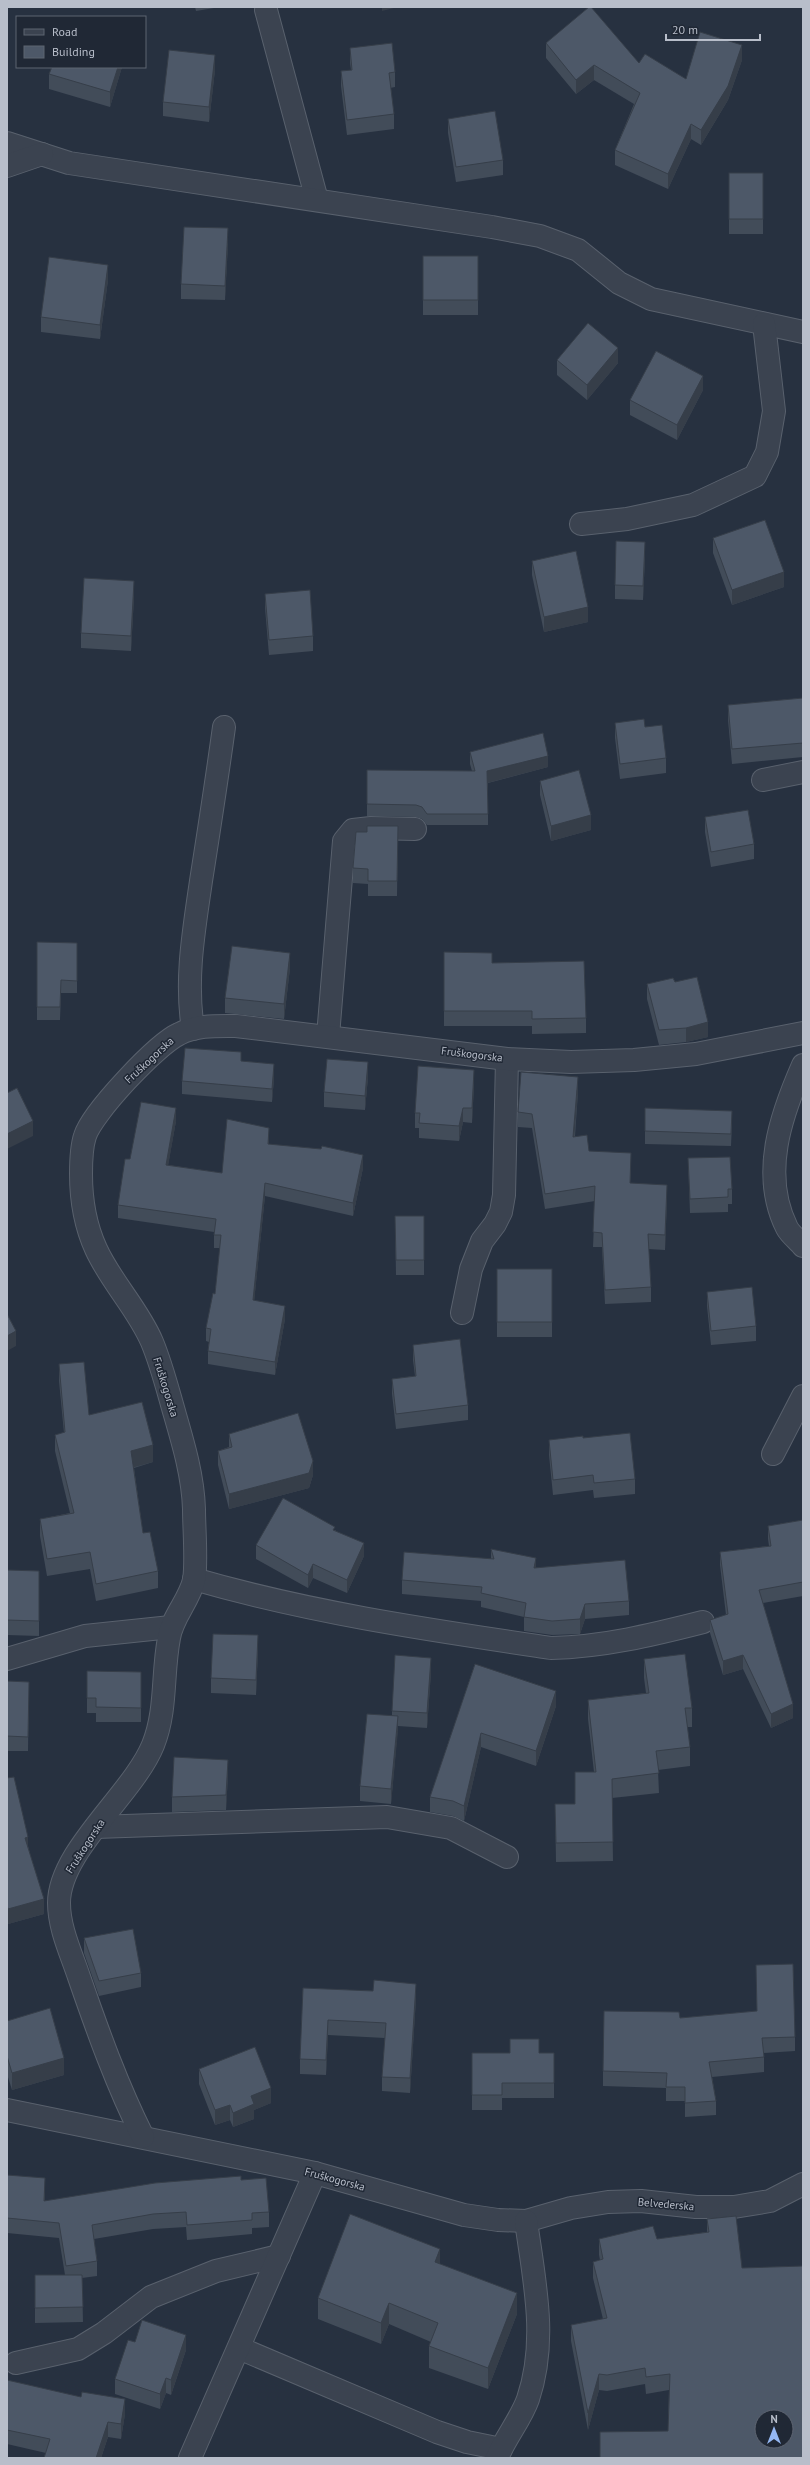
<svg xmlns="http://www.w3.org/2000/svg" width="810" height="2465" viewBox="0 0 810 2465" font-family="'PT Sans',sans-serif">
  <rect width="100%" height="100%" fill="#273140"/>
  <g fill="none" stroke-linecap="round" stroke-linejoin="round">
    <g stroke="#59616d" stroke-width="24">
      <g id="minor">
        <path d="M266 10 317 200"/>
        <path d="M7 143 69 163 492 227 540 236 578 250 619 283 651 299 803 332"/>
        <path d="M7 166 42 154"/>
        <path d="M581 524 627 519 693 505 755 476 767 452 774 411 764 324"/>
        <path d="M763 780 803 772"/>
        <path d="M193 1029C185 979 194 930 201 881 209 830 217 778 224 727"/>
        <path d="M328 1036 344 841 353 830 371 828 415 829"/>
        <path d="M803 1065C781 1115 760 1174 787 1228 790 1234 798 1240 803 1246"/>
        <path d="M462 1313 471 1269 482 1241 495 1224 501 1212 504 1195 507 1059"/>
        <path d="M773 1454 803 1396"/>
        <path d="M194 1579C311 1613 430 1630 551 1648 603 1647 652 1635 703 1622"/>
        <path d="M7 1659 85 1636 171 1627"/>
        <path d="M96 1827 387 1817 451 1828 507 1857"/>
        <path d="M7 2110 315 2173 464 2215 498 2220 526 2221 571 2208 608 2202 641 2201 696 2207H734L770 2201 803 2184"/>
        <path d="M143 2137C117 2085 98 2032 79 1977 71 1953 59 1928 59 1903 59 1851 133 1794 153 1745 167 1710 162 1674 169 1638 172 1617 189 1601 194 1580 197 1562 194 1529 194 1509 193 1477 184 1446 175 1415 168 1391 162 1366 152 1342 138 1309 111 1282 96 1249 85 1225 81 1200 81 1174 81 1162 81 1148 85 1136 92 1113 157 1044 179 1034 196 1025 217 1026 236 1026L507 1059 571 1062 634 1060 696 1054 803 1033"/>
        <path d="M239 2348 437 2432 467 2442 501 2449"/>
        <path d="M16 2363 78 2349 104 2333 151 2297 216 2271 279 2256"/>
        <path d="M190 2458 315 2173"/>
        <path d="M497 2458C505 2438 521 2419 528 2399 548 2340 534 2280 526 2221"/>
      </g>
    </g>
    <use href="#minor" stroke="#3b4350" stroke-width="22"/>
  </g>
  <g fill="#424c59">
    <path d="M195 7H220L196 11Z"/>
    <path d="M546 43 639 63 686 79 742 60 728 100 701 145 691 139 668 189 615 165V150L634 104 594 80 576 94 546 58Z"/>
    <path d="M350 48 395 72V87L390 88 394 114V129L347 135 341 86V71L351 70 350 63Z"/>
    <path d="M122 67 110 107 49 89V74Z"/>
    <path d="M215 70 209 122 163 116V102Z"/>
    <path d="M448 119 503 160V175L456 182 448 133Z"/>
    <rect x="729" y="173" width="34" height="61"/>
    <path d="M228 243 225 300 181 299V284Z"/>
    <rect x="423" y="256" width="55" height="59"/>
    <path d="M108 280 100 339 41 332V317Z"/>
    <path d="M557 360 618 363 587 400 557 375Z"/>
    <path d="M703 390 677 440 630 415V400Z"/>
    <path d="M713 538 784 587 732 605 713 553Z"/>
    <path d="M645 557 643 600 615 599V585Z"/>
    <path d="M532 561 588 622 544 632 532 575Z"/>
    <path d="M265 594 313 636V651L269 655 265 608Z"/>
    <path d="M134 596 131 651 81 648V633Z"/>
    <path d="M803 698V757L732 764 728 720V705Z"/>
    <path d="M615 723 666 758V773L620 779 615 738Z"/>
    <path d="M470 752 548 767 488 783V825H427L422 819 416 817 367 816V770L472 771 470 764Z"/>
    <path d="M540 781 591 830 551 841 540 795Z"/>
    <path d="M705 817 754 844V859L711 867 705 832Z"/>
    <path d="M398 826 397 896H368V884L353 883V868Z"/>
    <path d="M37 942 77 943V993H61L60 1020H37Z"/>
    <path d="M444 952 492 963 586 1018V1033L532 1034V1026H444Z"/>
    <path d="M290 968 284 1019 225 1013V998Z"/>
    <path d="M675 982 708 1037 686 1042 659 1045 647 999V984Z"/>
    <path d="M241 1061 274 1078 272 1102 182 1094V1081Z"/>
    <path d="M368 1077 365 1110 324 1107V1092Z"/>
    <path d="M474 1084 472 1123 463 1122 459 1141 419 1138V1128H415V1113Z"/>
    <path d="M578 1092 575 1136 589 1151 631 1168 630 1183 667 1199 665 1250 648 1249 651 1287V1302L605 1304 602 1247H593L595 1201 545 1209 532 1128 518 1127V1112Z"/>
    <path d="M176 1121 168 1165 222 1173 269 1141V1144L363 1168 353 1216 265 1196 254 1301 285 1319 275 1375 208 1364V1351L209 1342 206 1341V1328L215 1294 220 1248H214V1232L118 1218V1205L130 1159Z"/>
    <path d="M732 1123 731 1146 645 1144V1131Z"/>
    <path d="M688 1158 732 1189V1204H728V1212L690 1213Z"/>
    <path d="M395 1216H424V1275H396Z"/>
    <rect x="497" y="1269" width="55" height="68"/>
    <path d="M707 1292 756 1326V1341L711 1345 707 1306Z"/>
    <path d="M413 1345 468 1405V1420L396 1429 392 1394V1379L415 1376 413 1360Z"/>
    <path d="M59 1364 89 1415 153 1462 134 1468 143 1533 158 1571V1588L96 1601 90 1569 47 1576 40 1536V1519L70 1513 55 1451V1435L64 1433 59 1381Z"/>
    <path d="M229 1434 313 1475 309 1488 229 1509 218 1465V1451L229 1447Z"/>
    <path d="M583 1438 635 1479V1494L594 1498 593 1490 553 1495 549 1455V1440Z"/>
    <path d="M803 1520V1596L763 1603 793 1718 771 1728 743 1669 723 1675 710 1633V1620L726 1615 720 1565V1552L769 1546 768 1539V1526Z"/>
    <path d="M335 1530 364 1556 347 1593 313 1578 308 1588 256 1559V1545Z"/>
    <path d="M491 1549 536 1568 629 1601V1615L585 1619 580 1634 552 1635 524 1631V1617L481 1607V1601L402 1594V1580L491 1559Z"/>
    <path d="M7 1570 39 1571V1636L7 1635Z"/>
    <path d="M258 1650 256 1695 211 1693V1678Z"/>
    <path d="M644 1659 692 1708V1727H687L690 1747V1766L658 1770 659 1793 612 1798 613 1861 556 1862 555 1804H575L594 1772 588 1719V1700L646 1693 644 1678Z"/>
    <path d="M475 1664 556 1706 536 1766 481 1747 464 1821 453 1816 430 1812V1797Z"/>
    <path d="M87 1671 141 1672V1722H96V1713H87Z"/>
    <path d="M431 1672 427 1728 398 1726 391 1804 360 1801V1786L392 1716V1711Z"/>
    <path d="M7 1681 29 1682 28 1751H7Z"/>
    <path d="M228 1774 226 1810 172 1812V1797Z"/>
    <path d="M7 1778 28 1846 44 1914 8 1924 7 1920Z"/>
    <path d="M84 1938 141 1973V1987L99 1996 84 1953Z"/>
    <path d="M756 1965 795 2037V2051L764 2053V2072L712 2077 716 2101V2115L685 2117V2101H666V2088L603 2086V2071L680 2018 757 2011Z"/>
    <path d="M303 1988 373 1991 416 1998 410 2093 382 2091V2077L385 2038 328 2035 326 2075 300 2074V2059Z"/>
    <path d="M7 2021 64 2075 12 2090 7 2074Z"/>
    <path d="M472 2053H554V2098H502V2110H472Z"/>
    <path d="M199 2069 271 2103 254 2110V2119L233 2127 230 2120 215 2125 199 2084Z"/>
    <path d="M7 2175 45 2193V2201L241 2180 269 2212V2227L252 2228V2234L187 2240 186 2227 153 2229 94 2239 97 2261V2276L82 2278 83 2322 35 2323V2275H65L59 2238 7 2233Z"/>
    <path d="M736 2216 668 2431 669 2390 646 2394 645 2384 607 2391 599 2390 588 2430 571 2341V2325L603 2319 593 2278V2262L600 2260 599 2255V2239H657L707 2232V2219Z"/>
    <path d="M440 2264 517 2314 488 2389 429 2368V2346L431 2342 389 2324 381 2344 318 2319V2298Z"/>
    <path d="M135 2342 186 2350 171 2395 166 2393 160 2409 115 2394V2379Z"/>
    <path d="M7 2380 125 2414 121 2439 108 2437 101 2458H44L46 2453 7 2444Z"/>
  </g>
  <g fill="#363e49">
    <path d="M382 7H398L382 11Z"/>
    <path d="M742 45V60L728 100 701 145V130Z"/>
    <path d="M215 55V70L209 122V107Z"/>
    <path d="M594 65V80L576 94V80Z"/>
    <path d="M118 67H122L110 107V92Z"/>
    <path d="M691 124V139L668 189V174Z"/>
    <path d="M228 228V243L225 300V286Z"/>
    <path d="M108 265V280L100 339V325Z"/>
    <path d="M618 348V363L587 400V385Z"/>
    <path d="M703 376V390L677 440V425Z"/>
    <path d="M645 542V557L643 600V586Z"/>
    <path d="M784 572V587L732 605V590Z"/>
    <path d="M134 581V596L131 651V636Z"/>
    <path d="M588 607V622L544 632V617Z"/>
    <path d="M548 756V767L487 783V771Z"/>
    <path d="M591 815V830L551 841V826Z"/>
    <path d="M290 953V968L284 1019V1004Z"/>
    <path d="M708 1022V1037L686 1042V1028Z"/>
    <path d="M368 1062V1077L365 1110V1096Z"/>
    <path d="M274 1064V1078L272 1102V1089Z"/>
    <path d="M474 1070V1084L472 1123V1108Z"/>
    <path d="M578 1077V1092L573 1151V1137Z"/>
    <path d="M176 1108V1121L166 1178V1165Z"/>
    <path d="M463 1108V1122L459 1141V1126Z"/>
    <path d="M33 1121V1136L7 1149V1134Z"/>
    <path d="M269 1128V1141L268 1157V1144Z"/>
    <path d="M363 1155V1168L353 1216V1203Z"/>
    <path d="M265 1183V1196L253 1313V1300Z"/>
    <path d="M667 1185V1199L665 1250V1235Z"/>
    <path d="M285 1306V1319L275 1375V1362Z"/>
    <path d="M16 1331V1346L7 1351V1336Z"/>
    <path d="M153 1445V1462L131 1468V1451Z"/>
    <path d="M313 1461V1475L309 1488 229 1509V1494Z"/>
    <path d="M364 1543V1556L347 1593V1580Z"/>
    <path d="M536 1558V1573L534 1568Z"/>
    <path d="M313 1564V1578L308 1588V1575Z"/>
    <path d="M585 1604V1619L580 1634V1619Z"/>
    <path d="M258 1635V1650L256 1695V1680Z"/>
    <path d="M743 1655V1669L723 1675V1661Z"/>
    <path d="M431 1658V1672L427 1728V1713Z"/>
    <path d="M556 1691V1706L536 1766V1751Z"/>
    <path d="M793 1704V1718L771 1728V1714Z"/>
    <path d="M398 1716V1731L391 1804V1789Z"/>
    <path d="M481 1733V1747L464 1821V1806Z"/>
    <path d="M228 1760V1774L226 1810V1795Z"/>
    <path d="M28 1837V1852L25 1838Z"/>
    <path d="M44 1899V1914L8 1924V1909Z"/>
    <path d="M416 1984V1998L410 2093V2078Z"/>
    <path d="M328 2020V2035L326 2075V2060Z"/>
    <path d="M64 2058V2075L12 2090V2073Z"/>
    <path d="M271 2088V2103L254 2110V2119L233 2127V2113L251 2096Z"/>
    <path d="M230 2105V2120L215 2125V2110Z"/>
    <path d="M45 2178V2193L44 2216V2201Z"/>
    <path d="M440 2249V2270L435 2262Z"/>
    <path d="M517 2293V2314L488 2389V2368Z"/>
    <path d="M389 2303V2324L381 2344V2323Z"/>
    <path d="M186 2335V2350L171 2395V2380Z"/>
    <path d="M599 2374V2390L588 2430V2413Z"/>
    <path d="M166 2378V2393L160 2409V2394Z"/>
    <path d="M125 2399V2414L121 2439V2424Z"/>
    <path d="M108 2422V2437L101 2458H96Z"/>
  </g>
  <g fill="#4d5868" stroke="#363e49" fill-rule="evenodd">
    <path d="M589 7H591L639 63 645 54 686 79 700 32 742 45 728 86 701 130 691 124 668 174 615 150 640 93 594 65 576 80 546 43Z"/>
    <path d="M392 43 395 72 389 73 394 114 347 120 341 71 352 70 350 48Z"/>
    <path d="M169 50 215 55 209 107 163 102Z"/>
    <path d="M52 67H118L110 92 49 74Z"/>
    <path d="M495 111 503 160 456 167 448 119Z"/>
    <rect x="729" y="173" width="34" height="46"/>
    <path d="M184 227 228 228 225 286 181 284Z"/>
    <rect x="423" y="256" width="55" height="44"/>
    <path d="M49 257 108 265 100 325 41 317Z"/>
    <path d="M588 323 618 348 587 385 557 360Z"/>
    <path d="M656 351 703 376 677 425 630 400Z"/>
    <path d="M765 520 784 572 732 590 713 538Z"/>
    <path d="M616 541 645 542 643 586 615 585Z"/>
    <path d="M576 551 588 607 544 617 532 561Z"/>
    <path d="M84 578 134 581 131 636 81 633Z"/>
    <path d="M310 590 313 636 269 640 265 594Z"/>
    <path d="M803 698V743L732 749 728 705Z"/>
    <path d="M644 719 645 727 662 725 666 758 620 764 615 723Z"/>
    <path d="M543 733 548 756 487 771 488 814H427L422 807 416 805 367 804V770L475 771 470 752Z"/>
    <path d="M579 770 591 815 551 826 540 781Z"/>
    <path d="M748 810 754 844 711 852 705 817Z"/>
    <path d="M367 826H398L397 881H368V869L353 868 356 832H367Z"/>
    <path d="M37 942 77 943V981L61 980 60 1007H37Z"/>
    <path d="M232 946 290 953 284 1004 225 998Z"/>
    <path d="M444 952 492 953V963L584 961 586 1018 532 1019V1011H444Z"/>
    <path d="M697 977 708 1022 686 1028 659 1030 647 984 673 978 675 982Z"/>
    <path d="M185 1048 241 1052V1061L274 1064 272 1089 182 1081Z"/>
    <path d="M327 1059 368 1062 365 1096 324 1092Z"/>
    <path d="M418 1066 474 1070 472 1108H463L459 1126 419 1123 420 1113H415Z"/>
    <path d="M521 1072 578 1077 573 1137 587 1135 589 1151 631 1153 630 1183 667 1185 665 1235 648 1234 651 1287 605 1290 602 1233 593 1232 595 1186 545 1194 532 1114 518 1112Z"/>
    <path d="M17 1088 33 1121 7 1134V1093Z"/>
    <path d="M141 1102 176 1108 166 1165 222 1173 227 1119 269 1128 268 1144 321 1149 322 1146 363 1155 353 1203 265 1183 253 1300 285 1306 275 1362 208 1351 211 1329 206 1328 213 1293 215 1294 221 1235H214L216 1219 118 1205 125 1159H130Z"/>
    <path d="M645 1108 732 1111 731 1134 645 1131Z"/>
    <path d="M730 1157 732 1189H728V1197L690 1199 688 1158Z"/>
    <path d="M395 1216H424V1260H396Z"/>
    <rect x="497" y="1269" width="55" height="53"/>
    <path d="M752 1287 756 1326 711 1331 707 1292Z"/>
    <path d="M7 1314 16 1331 7 1336Z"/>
    <path d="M460 1339 468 1405 396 1414 392 1379 416 1376 413 1345Z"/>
    <path d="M84 1362 89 1415 142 1402 153 1445 131 1451 143 1533 150 1532 158 1571 96 1584 90 1552 47 1559 40 1519 74 1513 55 1435 65 1432 59 1364Z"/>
    <path d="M298 1413 313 1461 309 1473 229 1494 218 1451 232 1447 229 1434Z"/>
    <path d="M630 1433 635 1479 594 1483 593 1475 553 1480 549 1440 583 1436V1438Z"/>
    <path d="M283 1498 335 1527 333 1530 364 1543 347 1580 313 1564 308 1575 256 1545Z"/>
    <path d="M803 1520V1582L759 1590 793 1704 771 1714 743 1655 723 1661 710 1620 728 1614 720 1552 771 1546 768 1526Z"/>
    <path d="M491 1549 536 1558 534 1568 625 1560 629 1601 585 1604 580 1619 552 1621 524 1617 526 1603 481 1593 482 1587 402 1580 404 1552 494 1559Z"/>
    <path d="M7 1570 39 1571V1621L7 1620Z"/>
    <path d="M213 1634 258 1635 256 1680 211 1678Z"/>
    <path d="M685 1654 692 1708H685L690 1747 656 1751 659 1773 612 1779 613 1842 556 1843 555 1804H575V1772H596L588 1700 649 1693 644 1659Z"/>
    <path d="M395 1655 431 1658 427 1713 392 1711Z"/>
    <path d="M475 1664 556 1691 536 1751 481 1733 464 1806 453 1801 430 1797Z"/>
    <path d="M87 1671 141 1672V1708L96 1707V1698H87Z"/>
    <path d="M7 1681 29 1682 28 1737 7 1736Z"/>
    <path d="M367 1714 398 1716 391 1789 360 1786Z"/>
    <path d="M174 1757 228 1760 226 1795 172 1797Z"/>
    <path d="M14 1777 28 1837 25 1838 44 1899 8 1909 7 1905V1778Z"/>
    <path d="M133 1929 141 1973 99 1981 84 1938Z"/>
    <path d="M793 1964 795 2037 762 2038 764 2057 709 2062 716 2101 685 2103V2087H666L667 2073 603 2071 604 2011 679 2012 680 2018 757 2011 756 1965Z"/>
    <path d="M374 1980 416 1984 410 2078 382 2077 386 2023 328 2020 326 2060 300 2059 303 1988 373 1991Z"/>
    <path d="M50 2008 64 2058 12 2073 7 2056V2021Z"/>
    <path d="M510 2039H539V2053H554V2083H502V2095H472V2053H510Z"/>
    <path d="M255 2047 271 2088 251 2096 254 2104 233 2113 230 2105 215 2110 199 2069Z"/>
    <path d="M7 2175 45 2178 44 2201 155 2183 241 2176V2180L266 2178 269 2212 252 2213V2220L187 2225 186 2212 153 2214 92 2225 97 2261 66 2266 59 2223 7 2218Z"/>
    <path d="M350 2214 440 2249 435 2262 517 2293 488 2368 429 2346 438 2323 389 2303 381 2323 318 2298Z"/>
    <path d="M736 2216 742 2268 803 2266V2458H600V2432L668 2431 670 2374 646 2377 645 2368 607 2375 599 2374 588 2413 571 2325 607 2318 593 2262 603 2259 599 2239 653 2226 657 2239 709 2232 707 2219ZM762 2417H786V2441H762Z"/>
    <path d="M35 2275H82L83 2307 35 2308Z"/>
    <path d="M142 2320 186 2335 171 2380 166 2378 160 2394 115 2379 128 2340 135 2342Z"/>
    <path d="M7 2380 81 2397 82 2392 125 2399 121 2424 108 2422 96 2458H44L50 2439 7 2430Z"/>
  </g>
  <g text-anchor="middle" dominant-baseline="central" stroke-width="3" stroke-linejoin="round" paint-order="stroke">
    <g font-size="11" fill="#b8beca" stroke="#202835">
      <text transform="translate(472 1054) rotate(7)">Fruškogorska</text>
      <text transform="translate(149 1060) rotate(-43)">Fruškogorska</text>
      <text transform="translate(166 1387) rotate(73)">Fruškogorska</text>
      <text transform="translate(85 1846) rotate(-57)">Fruškogorska</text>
      <text transform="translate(335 2179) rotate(15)">Fruškogorska</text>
      <text transform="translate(666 2204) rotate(5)">Belvederska</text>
    </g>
  </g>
  <rect width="810" height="2465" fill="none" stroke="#b8beca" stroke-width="16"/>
  <rect x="16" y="16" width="130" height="52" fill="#202835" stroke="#5d6471"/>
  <rect x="24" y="29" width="20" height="6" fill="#3b4350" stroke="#5d6471"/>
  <text x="52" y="36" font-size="12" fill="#b8beca">Road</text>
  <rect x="24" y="46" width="20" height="12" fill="#4d5868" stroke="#5d6471"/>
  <text x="52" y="56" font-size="12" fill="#b8beca">Building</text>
  <g transform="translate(774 2429)"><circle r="19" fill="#202835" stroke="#5d6471"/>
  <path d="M0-3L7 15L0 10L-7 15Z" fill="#94b7f3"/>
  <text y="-6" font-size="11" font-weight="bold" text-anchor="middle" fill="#b8beca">N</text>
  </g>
  <path d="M666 34v6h94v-6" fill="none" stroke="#b8beca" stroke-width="2"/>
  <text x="672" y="34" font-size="12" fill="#b8beca" stroke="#202835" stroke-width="3" paint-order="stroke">20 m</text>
</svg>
